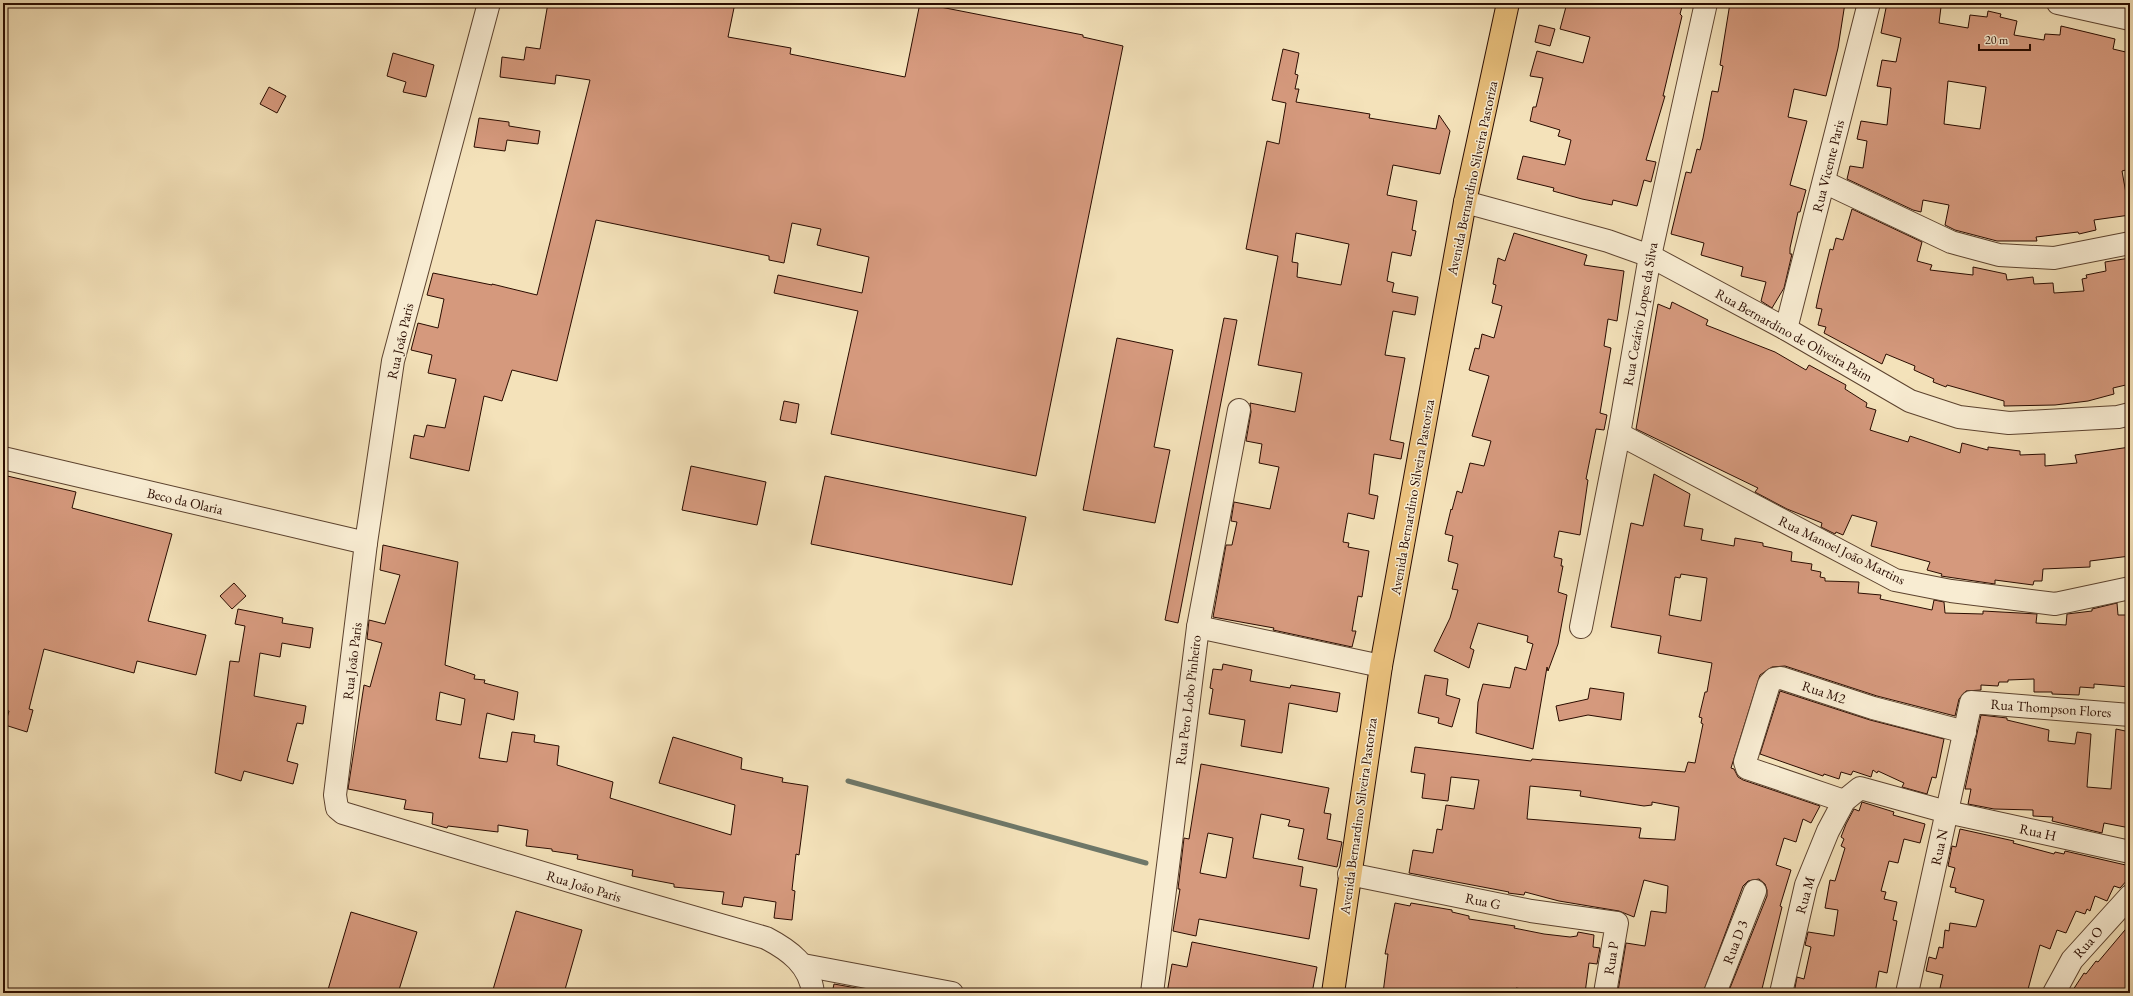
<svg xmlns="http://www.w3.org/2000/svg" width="2133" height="996" viewBox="0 0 2133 996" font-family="'EB Garamond',serif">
  <rect width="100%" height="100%" fill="#f4e2ba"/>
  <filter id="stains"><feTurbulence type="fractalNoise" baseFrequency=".005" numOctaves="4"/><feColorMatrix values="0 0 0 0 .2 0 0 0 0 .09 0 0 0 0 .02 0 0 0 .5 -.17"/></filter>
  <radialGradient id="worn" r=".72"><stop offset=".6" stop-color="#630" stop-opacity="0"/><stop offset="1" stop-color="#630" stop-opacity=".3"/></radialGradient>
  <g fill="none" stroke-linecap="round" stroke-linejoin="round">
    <path stroke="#6e7768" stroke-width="5" d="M848 781 1146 863"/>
  </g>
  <g fill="#d5997d" stroke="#2a0c00" fill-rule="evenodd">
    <path d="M548 3H735L728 37 791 48 790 54 905 77 920 3 1083 35V37L1123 46 1036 476 831 434 858 311 774 293 778 275 862 293 869 257 817 245 821 229 792 223 784 263 769 260V256L596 220 557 381 512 370 502 401 484 396 469 471 410 458 414 435 424 437 427 425 445 428 456 379 428 373 432 355 411 350 418 323 438 328 444 299 427 295 433 273 492 285V284L537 295 590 80 556 75 555 84 500 77 502 57 524 60 526 47 540 49Z"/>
    <path d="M1567 3H1683L1680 14 1682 16 1663 96H1665L1646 160 1656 162 1651 182 1644 180 1637 206 1613 200 1612 205 1582 199 1553 191 1554 188 1517 179 1523 156 1565 165 1571 140 1558 136 1560 130 1530 121 1533 107H1536L1543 78 1530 76 1537 51 1583 63 1590 37 1560 29Z"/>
    <path d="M1730 3H1845L1838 48 1826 96 1794 89 1788 117 1807 121 1790 185 1806 190 1800 212H1798L1790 248V254H1792L1784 288 1772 308 1761 301 1766 282 1741 276 1743 267 1701 255 1704 243 1671 234 1686 172 1691 173 1697 149 1700 150 1703 138 1712 91 1718 92 1723 66 1720 65Z"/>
    <path d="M1887 3H1915L1941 7 1939 23 1968 28 1970 15 1987 17 1988 11 2001 14 2000 17 2017 21 2014 35 2044 40 2045 34 2060 35 2061 26 2115 39 2113 49 2130 53V169L2122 171 2127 199 2130 198V215L2094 220 2096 230 2079 234 2078 232 2036 237 2037 241H1997L1955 230 1945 225 1949 205 1923 200 1921 212 1913 210 1847 179 1850 166 1863 168 1867 141 1857 139 1861 121 1887 125 1891 88 1877 86 1882 60 1896 62 1901 38 1881 33ZM1948 81 1986 87 1980 129 1944 124Z"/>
    <path d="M1539 25 1555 29 1550 46 1535 42Z"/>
    <path d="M1283 49 1299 53 1295 74 1298 75 1295 89H1299L1296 102 1370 114 1369 118 1436 129 1439 115 1450 131 1440 174 1393 165 1387 195 1417 201 1412 230 1416 231 1411 256 1392 252 1387 281 1394 283 1392 292 1418 297 1415 315 1393 311 1385 355 1405 358 1390 440 1404 443 1401 459 1374 454 1369 494 1378 496 1374 519 1348 513 1343 542 1349 543 1348 547 1369 551 1362 597 1358 596 1352 631H1356L1352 647 1273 630 1274 628 1213 617 1226 545H1232L1237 522 1231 521 1234 502 1270 509 1279 467 1259 463 1262 444 1246 441 1251 412 1250 403 1295 412 1302 373 1258 365 1278 256 1246 249 1267 141 1279 144 1286 103 1272 100ZM1296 233 1349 244 1341 285 1297 277 1298 263 1292 262Z"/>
    <path d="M393 53 434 65 426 97 403 92 406 82 387 76Z"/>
    <path d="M269 87 286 96 277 113 260 104Z"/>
    <path d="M479 118 509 122V126L540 131 538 144 507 140 505 151 474 147Z"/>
    <path d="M1852 209 1922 242 1917 261 1932 265 1930 270 1973 275V267L2006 274 2007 280 2033 277 2034 284 2053 283 2054 293 2084 291 2082 279 2087 278 2086 275 2106 271 2105 262 2130 258V384L2113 388 2114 394 2088 401 2055 405 2004 406V401L1947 385 1946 387 1933 382 1934 379 1914 370 1915 366 1886 354 1882 364 1824 333 1826 327 1818 325 1822 309 1816 308 1819 294 1830 249 1833 250 1836 238 1843 240Z"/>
    <path d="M1514 233 1587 255 1584 265 1624 271 1617 321 1608 319 1604 346 1611 348 1600 413 1607 415 1604 430 1596 429 1586 479 1588 480 1580 535 1559 531 1554 557 1562 559 1561 566H1563L1558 592 1567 595 1558 644 1548 671 1547 667 1533 749 1476 733 1478 702 1483 684 1510 688 1515 667 1526 670 1533 644 1527 642 1528 636 1478 623 1470 648 1474 650 1469 668 1434 651 1450 618 1458 590 1452 589 1458 564 1448 561 1453 536 1445 534 1451 509 1452 510 1457 491 1462 493 1470 463 1484 466 1491 441 1472 436 1489 376 1469 370 1475 348 1479 349 1482 334 1494 338 1502 306 1492 303 1496 285 1493 284 1498 258 1505 261Z"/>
    <path d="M1672 302 1708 320 1706 325 1775 352 1806 370 1809 365 1846 385 1845 389 1867 403 1866 407 1876 410 1870 430 1908 442 1910 436 1960 453 1962 443 1988 450V447L2020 451V455L2045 454V466L2077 463 2075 455 2130 447V556L2090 561V567L2043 569 2042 581H2034L2033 585 1995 580V584L1941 576 1942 574 1927 570 1930 562 1871 546 1877 522 1852 515 1843 535 1836 532 1835 534 1821 527 1822 523 1787 509 1755 492 1758 488 1636 429 1658 304 1670 309Z"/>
    <path d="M1224 318 1237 320 1178 623 1165 620Z"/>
    <path d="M1117 338 1173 350 1154 447 1170 450 1155 523 1083 510Z"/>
    <path d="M784 401 799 404 796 423 780 420Z"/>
    <path d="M691 466 766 482 757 525 682 510Z"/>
    <path d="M1654 474 1690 494 1684 526 1703 529 1701 540 1734 546 1735 538 1763 543V546L1792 552 1791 561 1812 564 1811 570 1821 572 1820 577 1825 578V581L1859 582 1858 593 1881 595 1880 599 1932 610 1934 600 1944 602 1945 613 1983 614V611L2037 614 2036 623 2066 625 2067 614 2092 611V609L2117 603 2118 615H2130V687L2094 684V688L2080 687 2079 695 2052 694V692H2034V679L2008 680V682H1999L1998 686 1981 685V690L1966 691 1959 699 1955 716 1877 696 1785 666 1772 667 1760 675 1731 768 1734 769 1738 777 1743 780 1820 806 1811 823 1803 819 1796 842 1784 838 1776 865 1791 870 1780 906 1782 907 1761 993 1739 991 1738 993H1728L1767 896V890L1765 884 1759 879 1748 881 1743 886 1703 993H1637L1618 991 1626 943 1645 946 1651 911 1666 913 1668 886 1644 880 1634 917 1619 911 1559 901 1525 892 1524 895 1508 893 1509 892 1409 873 1413 850 1433 853 1437 829 1442 830 1446 805 1474 809 1479 780 1451 777 1448 801 1422 798 1425 774 1411 772 1415 747 1531 761 1532 759 1685 772 1688 762 1695 763 1703 724 1701 723 1702 718 1699 717 1705 692H1707L1712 663 1658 653 1661 636 1611 627 1631 523 1643 526ZM1681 574 1707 578 1701 621 1669 615 1675 577 1680 578ZM1530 786 1581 791 1580 796 1644 806 1652 805V802L1679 807 1675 840 1639 838 1641 828 1527 819Z"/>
    <path d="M3 475 76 492 72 508 172 534 148 621 206 635 196 675 137 661 134 673 44 649 29 709 33 710 27 732 5 725 9 711 3 709Z"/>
    <path d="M825 476 1026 517 1012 585 811 544Z"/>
    <path d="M383 545 458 562 445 665 475 675 474 679 485 680 484 683 518 692 514 720 487 713 479 758 507 762 512 732 535 735 534 742 559 746 557 765 613 782 610 798 731 835 735 805 659 783 673 737 742 758 741 769 783 778 782 782 808 786 799 855 796 854 792 890 795 891 792 920 774 918 776 902 744 897 742 907 722 904 724 892 674 887V884L632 876 633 870 577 859 578 855 552 851V849L526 846 528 830 498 825V832L448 826 447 828 432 824 433 813 404 809 406 800 348 789 364 685 370 687 382 643 367 639 369 620 385 624 400 575 380 570ZM440 692 465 699 461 725 436 720Z"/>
    <path d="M234 583 246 596 232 609 220 596Z"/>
    <path d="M238 609 283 618 282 623 313 628 310 648 282 643 280 657 260 653 254 696 306 706 303 724 297 723 287 761 298 764 293 784 244 771 241 781 215 773 230 661 239 662 245 626 235 624Z"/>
    <path d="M1223 664 1252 670 1250 681 1290 688 1291 685 1340 693 1337 712 1289 703 1282 753 1241 746 1245 720 1209 714 1213 689 1210 688 1213 669 1222 670Z"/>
    <path d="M1425 675 1448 679 1446 695 1460 699 1452 727 1438 723 1439 718 1418 713Z"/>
    <path d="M1590 688 1624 693 1621 720 1588 715 1559 721 1556 706 1588 699Z"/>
    <path d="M1780 691 1870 720 1944 739 1936 778 1932 777 1927 794 1902 787 1904 783 1878 771 1877 773 1873 770 1871 777 1853 771 1851 775 1841 772 1839 779 1824 774 1823 776 1760 754Z"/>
    <path d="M1981 715 2007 718V720L2049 730 2048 741 2075 744 2077 732 2091 734 2087 787 2111 789 2116 729 2130 732V828L2104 823 2102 833 2052 821 2053 817 2033 816V810L1994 809 1968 804 1971 789H1965Z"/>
    <path d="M1201 764 1329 788 1324 813 1331 814 1327 839 1342 842 1337 867 1298 859 1304 829 1288 826 1290 820 1261 814 1253 858 1303 867 1300 886 1317 889 1309 939 1199 919 1196 936 1173 931 1180 889H1178L1184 838 1189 839ZM1208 833 1233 838 1226 878 1200 873Z"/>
    <path d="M1862 802 1894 812 1893 815 1925 824 1920 843 1904 839 1898 863 1889 861 1881 891 1886 892 1884 899 1897 902 1893 920 1897 921 1887 973 1879 971 1875 993H1794L1797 977 1804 979 1811 947 1805 945 1808 932 1834 936 1838 910 1825 908 1830 880 1835 881 1845 848 1841 846 1844 839 1841 837 1846 824 1854 809 1859 811Z"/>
    <path d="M1960 829 2014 841 2013 843 2054 854 2055 852 2064 854 2065 851 2130 866V877L2120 888 2114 886 2107 901 2095 896 2090 911 2087 909 2085 914 2076 911 2066 933 2057 930 2050 949 2040 945 2027 993H1943L1944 989 1940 988 1943 975 1926 971 1929 957 1936 959 1939 947 1943 948 1945 930 1949 931 1950 923 1976 927 1984 900 1955 892 1956 888 1950 887 1955 868 1948 866 1952 846 1956 847Z"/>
    <path d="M1395 903 1410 906 1411 903 1452 910V912L1469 916V919L1515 926 1514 928 1544 934 1570 937 1577 936 1578 932 1594 935 1593 947 1600 948 1597 964 1589 963 1585 993H1546L1516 988 1515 993H1383L1388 954H1385Z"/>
    <path d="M516 911 582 930 564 993H492Z"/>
    <path d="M351 912 417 932 398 993H327Z"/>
    <path d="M2130 924V993H2071L2084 973 2086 974 2096 961 2098 962Z"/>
    <path d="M1192 942 1317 967 1312 993H1167L1172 964 1187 967Z"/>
    <path d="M834 984 884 993H832Z"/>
  </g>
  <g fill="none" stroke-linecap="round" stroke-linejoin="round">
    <g stroke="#5c422e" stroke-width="24">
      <g id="minor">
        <path d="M489 3 393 361 366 543 335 795 337 808 343 813 616 895 766 938C789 950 810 965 813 993"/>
        <path d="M2058 3 2130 19"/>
        <path d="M1824 182 1951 242 1999 255 2054 258 2130 243"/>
        <path d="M1465 202 1608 241 1650 256 1786 329 1910 401 1959 417 2009 423 2118 417 2130 414"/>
        <path d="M1786 329 1869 3"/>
        <path d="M1619 434 1895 580 1951 591 2055 604 2130 588"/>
        <path d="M3 458 366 543"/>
        <path d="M1198 627 1381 666"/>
        <path d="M1581 627 1619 434 1650 256 1706 3"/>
        <path d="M1844 801 1747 768 1745 762 1769 684 1774 679 1781 678 1873 708 1965 732"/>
        <path d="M1349 874 1531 911 1617 923 1605 993"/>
        <path d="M803 965 952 993"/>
        <path d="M1152 993 1198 627 1239 410"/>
        <path d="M1715 993 1755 891"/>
        <path d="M1781 993 1806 885 1828 831 1844 801 1860 788 1947 812 2130 852"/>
        <path d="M1907 993 1971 702 2130 715"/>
        <path d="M2054 993 2072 960 2130 896"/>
      </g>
    </g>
    <g stroke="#2a0c00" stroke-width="24">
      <path id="major" d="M1333 993 1381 666 1465 202 1508 3"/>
    </g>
    <use href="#minor" stroke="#f8ecd2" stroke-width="22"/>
    <use href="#major" stroke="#eac17d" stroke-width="22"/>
  </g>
  <g text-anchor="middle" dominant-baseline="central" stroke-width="3" stroke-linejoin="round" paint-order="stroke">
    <g font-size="14" fill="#2a0c00" stroke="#f8ecd2">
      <text transform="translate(1828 166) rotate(-76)">Rua Vicente Paris</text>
      <text transform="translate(1472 178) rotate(-78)">Avenida Bernardino Silveira Pastoriza</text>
      <text transform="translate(1640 314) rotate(-80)">Rua Cezário Lopes da Silva</text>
      <text transform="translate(1794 335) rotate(29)">Rua Bernardino de Oliveira Paim</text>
      <text transform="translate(400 341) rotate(-77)">Rua João Paris</text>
      <text transform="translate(1412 497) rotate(-80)">Avenida Bernardino Silveira Pastoriza</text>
      <text transform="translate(185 501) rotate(13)">Beco da Olaria</text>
      <text transform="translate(1842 550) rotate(26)">Rua Manoel João Martins</text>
      <text transform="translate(352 661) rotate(-83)">Rua João Paris</text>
      <text transform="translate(1824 692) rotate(18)">Rua M2</text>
      <text transform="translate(1188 700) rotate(-83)">Rua Pero Lobo Pinheiro</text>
      <text transform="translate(2051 708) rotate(4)">Rua Thompson Flores</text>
      <text transform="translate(1358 816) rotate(-82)">Avenida Bernardino Silveira Pastoriza</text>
      <text transform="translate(2038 832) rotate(12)">Rua H</text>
      <text transform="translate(1939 847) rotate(-78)">Rua N</text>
      <text transform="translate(584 886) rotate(17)">Rua João Paris</text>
      <text transform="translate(1805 895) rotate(-74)">Rua M</text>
      <text transform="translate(1483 901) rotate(12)">Rua G</text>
      <text transform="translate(1735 942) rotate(-69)">Rua D 3</text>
      <text transform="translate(2088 942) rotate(-49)">Rua O</text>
      <text transform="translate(1611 958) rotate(-81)">Rua P</text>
    </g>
  </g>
  <rect width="2133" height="996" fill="none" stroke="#f4e2ba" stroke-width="16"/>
  <rect x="4" y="4" width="2125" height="988" fill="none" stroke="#2a0c00" stroke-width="2"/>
  <rect x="8" y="8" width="2117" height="980" fill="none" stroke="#2a0c00"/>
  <path d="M1979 44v6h51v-6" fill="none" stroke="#2a0c00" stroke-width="2"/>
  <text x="1985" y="44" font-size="12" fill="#2a0c00" stroke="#f8ecd2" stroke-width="3" paint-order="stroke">20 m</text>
  <rect width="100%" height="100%" filter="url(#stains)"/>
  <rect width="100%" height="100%" fill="url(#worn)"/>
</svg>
